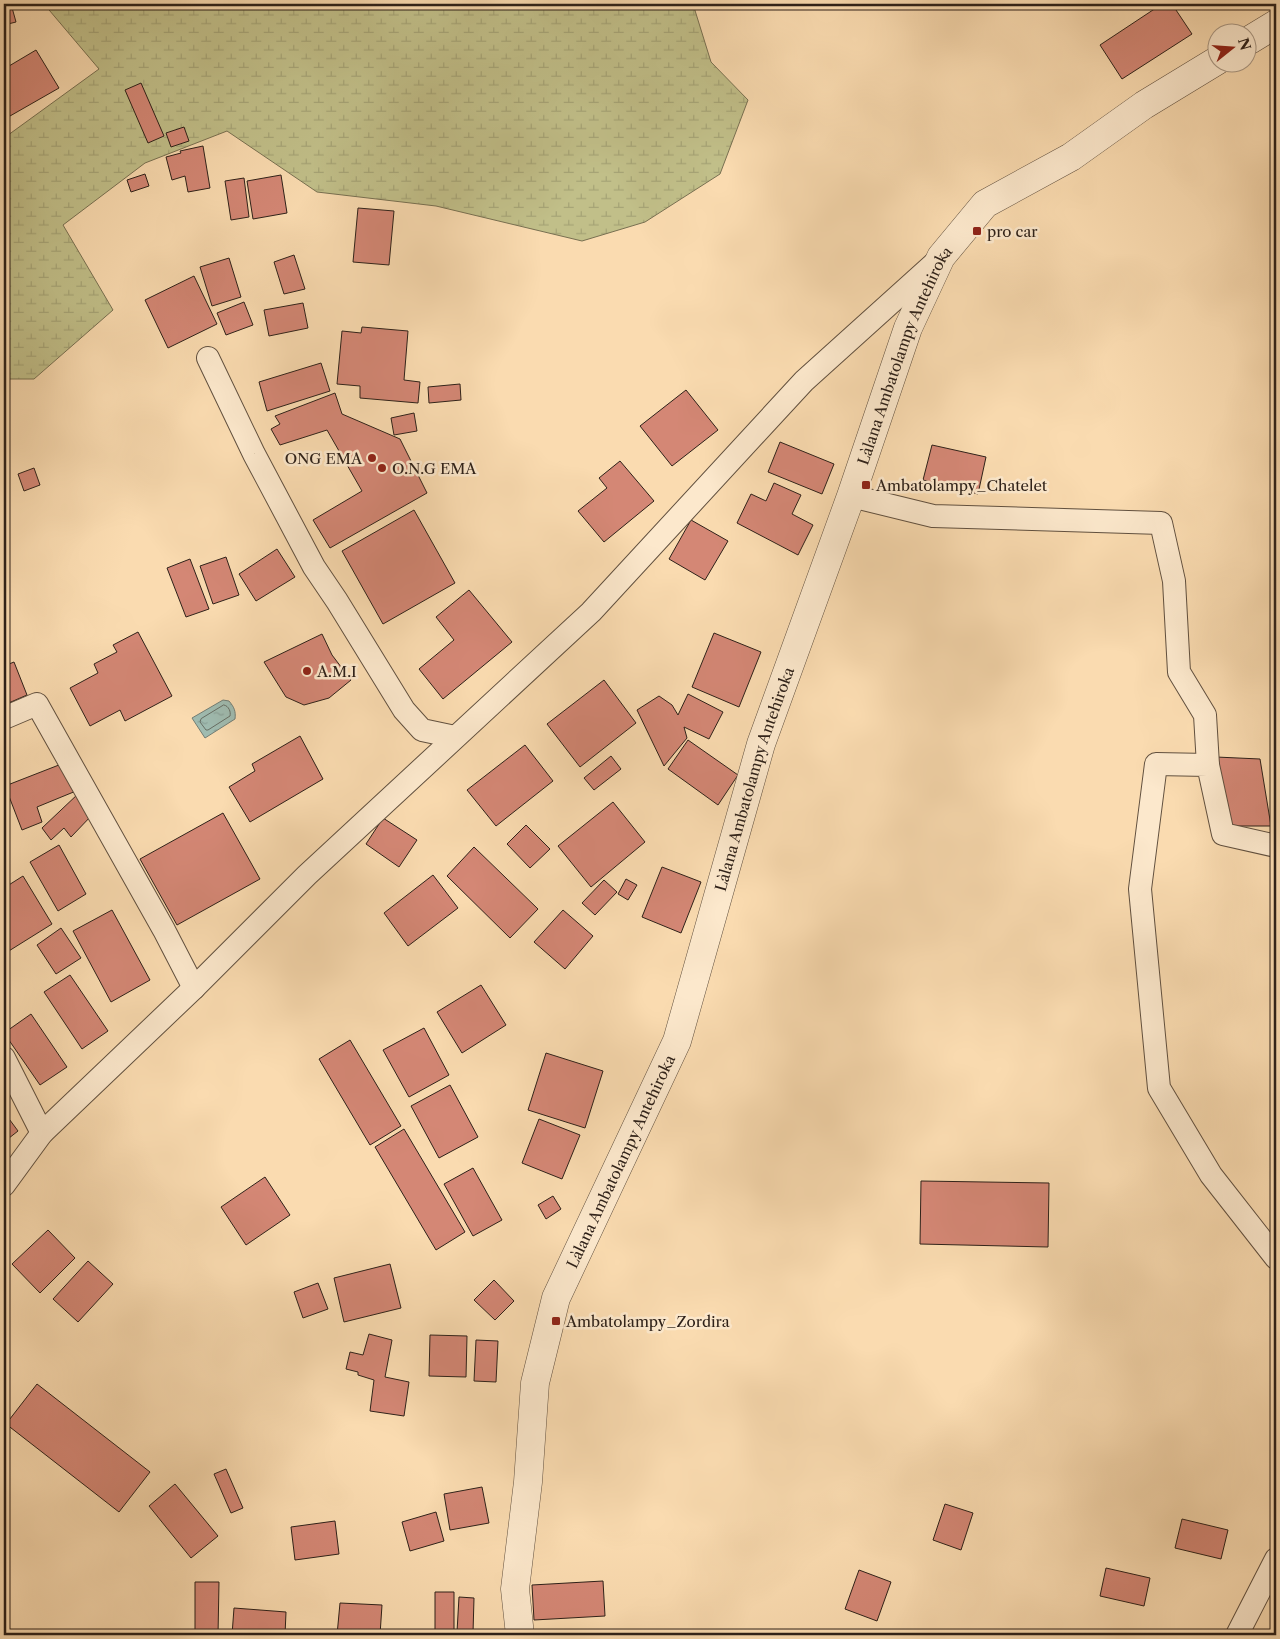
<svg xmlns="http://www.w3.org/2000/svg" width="1280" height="1639" viewBox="0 0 1280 1639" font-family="'Libre Caslon Text',serif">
  <defs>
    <pattern id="wetland-marsh" width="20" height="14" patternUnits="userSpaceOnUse" patternTransform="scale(1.25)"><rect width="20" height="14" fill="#c1bf89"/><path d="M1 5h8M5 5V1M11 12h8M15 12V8" fill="none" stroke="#a6a476"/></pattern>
    <pattern id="water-ripples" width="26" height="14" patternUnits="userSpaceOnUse" patternTransform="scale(1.25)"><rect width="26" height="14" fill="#9fbbb0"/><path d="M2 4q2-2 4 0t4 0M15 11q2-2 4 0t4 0" fill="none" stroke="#89a097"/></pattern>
  </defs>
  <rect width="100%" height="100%" fill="#fadbb0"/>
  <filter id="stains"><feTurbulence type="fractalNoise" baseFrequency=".004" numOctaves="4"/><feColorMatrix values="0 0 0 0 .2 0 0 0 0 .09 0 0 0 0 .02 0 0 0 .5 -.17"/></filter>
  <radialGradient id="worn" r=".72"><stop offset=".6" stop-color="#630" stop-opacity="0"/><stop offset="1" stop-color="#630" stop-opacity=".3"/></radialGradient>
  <path fill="url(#wetland-marsh)" stroke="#787051" d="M44 4H693L711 62 748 100 720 174 645 222 582 241 436 206 317 192 227 131 145 163 63 225 113 310 34 379H4V138L99 69Z"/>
  <path fill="url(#water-ripples)" stroke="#727d74" d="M223 700 229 701C234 707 236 711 235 719L205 738 192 718Z"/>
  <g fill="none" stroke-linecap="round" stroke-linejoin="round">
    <path stroke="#666e64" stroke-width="1" d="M224 705C229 706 231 712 230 716L208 730H206L200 722 201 719Z"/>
  </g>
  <g fill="#d48775" stroke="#2e2119">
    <path d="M4 4H11L16 22 4 25Z"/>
    <path d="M1162 4H1172L1192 34 1122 79 1100 45Z"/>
    <path d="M36 50 59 88 10 116 4 105V69Z"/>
    <path d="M141 83 164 136 148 143 125 90Z"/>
    <path d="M184 127 189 141 171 147 166 133Z"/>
    <path d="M203 146 210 188 188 192 185 176 172 180 166 157 181 153 180 151Z"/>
    <path d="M145 174 149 186 131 192 127 180Z"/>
    <path d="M281 175 287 213 253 219 247 181Z"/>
    <path d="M244 178 249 217 231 220 225 181Z"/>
    <path d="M358 208 394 211 389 265 353 262Z"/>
    <path d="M294 255 305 289 284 294 274 262Z"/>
    <path d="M229 258 241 297 212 306 200 267Z"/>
    <path d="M194 276 217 324 168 348 145 300Z"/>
    <path d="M244 302 253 325 226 335 217 313Z"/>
    <path d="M303 303 308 328 269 336 264 310Z"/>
    <path d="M362 327 408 331 404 380 420 382 418 403 360 398V386L337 384 342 331 361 333Z"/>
    <path d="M321 363 330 391 267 411 259 382Z"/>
    <path d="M460 384 461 400 429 403 428 387Z"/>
    <path d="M686 390 718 430 672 466 640 426Z"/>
    <path d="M335 393 342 414 400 439 427 493 330 548 313 520 362 491 327 430 280 445 271 429 280 424 275 416Z"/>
    <path d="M414 413 417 431 394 435 391 418Z"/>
    <path d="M780 442 834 464 822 494 768 472Z"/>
    <path d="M932 445 986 457 978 494 923 480Z"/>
    <path d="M620 461 654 501 604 542 578 511 607 488 599 478Z"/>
    <path d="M34 468 40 485 24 491 18 474Z"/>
    <path d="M774 483 801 495 792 514 813 525 798 555 737 523 751 494 766 501Z"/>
    <path d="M414 510 455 583 383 624 342 551Z"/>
    <path d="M691 520 728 541 705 580 669 559Z"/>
    <path d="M277 549 295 577 256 601 239 574Z"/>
    <path d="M226 557 239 595 213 604 200 566Z"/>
    <path d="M190 559 209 609 186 617 167 568Z"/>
    <path d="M469 590 512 642 443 699 419 669 454 640 436 617Z"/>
    <path d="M138 632 172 696 125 721 120 710 90 726 70 688 98 673 94 664 117 652 113 645Z"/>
    <path d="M714 633 761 652 739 707 692 687Z"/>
    <path d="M322 634 332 655 351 680 329 698 304 705 286 697 264 662Z"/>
    <path d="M14 662 27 695 4 705V666Z"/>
    <path d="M604 680 636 723 580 767 547 724Z"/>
    <path d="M688 694 723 712 709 739 684 727 687 738 664 766 637 710 659 696 672 705 678 715Z"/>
    <path d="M300 736 323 779 250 822 229 787 255 771 252 764Z"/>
    <path d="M688 740 738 775 718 805 668 769Z"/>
    <path d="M525 745 553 781 496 826 467 790Z"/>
    <path d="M611 756 621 769 594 790 584 778Z"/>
    <path d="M1216 757 1260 759 1271 826H1226Z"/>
    <path d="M64 763 76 791 37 807 42 822 22 830 5 786Z"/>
    <path d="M79 793 93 814 71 837 64 828 51 840 42 828Z"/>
    <path d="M613 802 645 842 591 887 558 846Z"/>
    <path d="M223 813 260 879 177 925 140 859Z"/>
    <path d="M383 818 417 840 399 867 366 844Z"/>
    <path d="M526 825 550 849 530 868 507 844Z"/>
    <path d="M59 845 86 894 58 911 30 862Z"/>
    <path d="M474 847 538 909 510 938 447 876Z"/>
    <path d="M662 867 701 882 681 933 642 917Z"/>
    <path d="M433 875 458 908 408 946 384 913Z"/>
    <path d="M23 876 52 924 4 954V888Z"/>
    <path d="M626 879 637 885 628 900 618 894Z"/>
    <path d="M604 880 617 892 595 915 582 903Z"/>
    <path d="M112 910 150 980 111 1002 73 931Z"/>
    <path d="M563 910 593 936 565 969 534 942Z"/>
    <path d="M61 928 81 958 56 974 37 945Z"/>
    <path d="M70 975 108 1031 82 1049 44 992Z"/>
    <path d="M481 985 506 1025 462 1053 437 1012Z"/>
    <path d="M31 1014 67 1067 40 1085 4 1033Z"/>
    <path d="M424 1028 449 1075 409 1097 383 1050Z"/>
    <path d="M350 1040 401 1126 370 1145 319 1059Z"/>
    <path d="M546 1053 603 1071 585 1128 528 1110Z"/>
    <path d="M450 1085 478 1137 439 1158 411 1106Z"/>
    <path d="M4 1112 18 1131 4 1142Z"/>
    <path d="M539 1119 580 1135 562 1179 522 1163Z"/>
    <path d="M404 1129 465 1232 436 1250 375 1147Z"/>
    <path d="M473 1168 502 1220 473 1236 444 1184Z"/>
    <path d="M265 1177 290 1215 246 1245 221 1207Z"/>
    <path d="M921 1181 1049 1183 1048 1247 920 1244Z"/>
    <path d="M553 1196 561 1209 546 1219 538 1205Z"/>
    <path d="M48 1230 75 1258 40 1293 12 1264Z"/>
    <path d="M88 1261 113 1284 78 1322 53 1299Z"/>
    <path d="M390 1264 401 1308 344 1322 334 1278Z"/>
    <path d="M494 1280 514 1301 495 1320 474 1300Z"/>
    <path d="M318 1283 328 1309 303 1318 294 1292Z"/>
    <path d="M369 1334 392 1340 385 1377 409 1382 404 1416 370 1411 374 1380 358 1375V1372L346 1369 350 1352 363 1355Z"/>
    <path d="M430 1335 467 1336 466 1377 429 1376Z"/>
    <path d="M476 1340 498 1341 496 1382 474 1381Z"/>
    <path d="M37 1384 150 1472 119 1512 6 1424Z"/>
    <path d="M226 1469 243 1508 231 1513 214 1474Z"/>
    <path d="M175 1484 218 1536 191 1558 149 1506Z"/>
    <path d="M482 1487 489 1523 450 1530 444 1494Z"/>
    <path d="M945 1504 973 1513 961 1550 933 1540Z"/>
    <path d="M436 1512 444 1541 410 1551 402 1522Z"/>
    <path d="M1182 1519 1228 1530 1221 1559 1175 1548Z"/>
    <path d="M335 1521 339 1554 295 1560 291 1527Z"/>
    <path d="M1106 1568 1150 1578 1144 1606 1100 1596Z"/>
    <path d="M859 1570 891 1582 877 1621 845 1609Z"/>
    <path d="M603 1581 605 1616 534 1620 532 1585Z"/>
    <path d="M195 1582H219L218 1635H195Z"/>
    <path d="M435 1592H454V1635L435 1634Z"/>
    <path d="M459 1597 474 1598 473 1633 457 1632Z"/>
    <path d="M340 1603 382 1605 380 1635H337Z"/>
    <path d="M234 1608 286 1612 285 1635H232Z"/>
  </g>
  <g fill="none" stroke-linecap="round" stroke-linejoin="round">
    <g stroke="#61503f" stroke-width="24">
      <g id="minor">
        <path d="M208 358 254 454 314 567 337 601 404 710 422 730 455 737"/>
        <path d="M851 496 933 516 1161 523 1174 581 1179 672 1205 715 1208 765"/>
        <path d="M4 718 37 704 164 930 194 988"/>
        <path d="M1276 846 1223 834 1208 765 1156 764 1140 889 1159 1088 1211 1175 1276 1258"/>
        <path d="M4 1058 42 1133"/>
        <path d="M4 1185 42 1133 194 988 307 875 591 612 804 381 937 261"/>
        <path d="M1237 1635 1276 1559"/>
      </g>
    </g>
    <g stroke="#61503f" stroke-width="29">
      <g id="tertiary">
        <path d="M1248 41 1276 24"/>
        <path id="s1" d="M520 1635 515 1589 528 1482 535 1383 556 1298 677 1041 761 744 851 496 908 328 941 257 985 204 1071 157 1144 105 1218 60"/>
      </g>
    </g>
    <use href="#minor" stroke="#fce8cc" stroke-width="22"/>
    <use href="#tertiary" stroke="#fce8cc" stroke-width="28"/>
  </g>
  <g fill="#8f2418" stroke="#fce8cc" stroke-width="2">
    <rect x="972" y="226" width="10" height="10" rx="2.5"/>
    <circle cx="372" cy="458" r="5"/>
    <circle cx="382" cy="468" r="5"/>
    <rect x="861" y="480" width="10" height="10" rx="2.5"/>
    <circle cx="307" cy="671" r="5"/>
    <rect x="551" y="1316" width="10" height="10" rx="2.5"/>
  </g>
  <g text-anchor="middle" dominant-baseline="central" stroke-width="5" stroke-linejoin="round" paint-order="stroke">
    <g font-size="15" fill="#2e2119" stroke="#fce8cc" text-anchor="start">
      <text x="987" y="231">pro car</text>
      <text x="362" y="458" text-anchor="end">ONG EMA</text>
      <text x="392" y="468">O.N.G EMA</text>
      <text x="876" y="485">Ambatolampy_Chatelet</text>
      <text x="317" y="671">A.M.I</text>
      <text x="566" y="1321">Ambatolampy_Zordira</text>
    </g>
    <g font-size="15" fill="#2e2119" stroke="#fce8cc">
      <text stroke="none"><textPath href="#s1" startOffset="1348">Làlana Ambatolampy Antehiroka</textPath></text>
      <text stroke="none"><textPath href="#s1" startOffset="898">Làlana Ambatolampy Antehiroka</textPath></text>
      <text stroke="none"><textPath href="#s1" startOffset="492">Làlana Ambatolampy Antehiroka</textPath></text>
    </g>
  </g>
  <rect width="1280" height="1639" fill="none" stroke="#fadbb0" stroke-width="20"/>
  <rect x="5" y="5" width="1270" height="1629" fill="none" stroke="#2e2119" stroke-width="2.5"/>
  <rect x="10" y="10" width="1260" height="1619" fill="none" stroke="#2e2119"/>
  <g transform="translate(1232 48) rotate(73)"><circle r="24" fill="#fce8cc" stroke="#aa9884"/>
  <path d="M0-4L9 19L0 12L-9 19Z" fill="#8f2418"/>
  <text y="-8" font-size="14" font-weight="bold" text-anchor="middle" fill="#2e2119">N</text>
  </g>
  <rect width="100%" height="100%" filter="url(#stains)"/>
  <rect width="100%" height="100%" fill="url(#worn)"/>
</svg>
